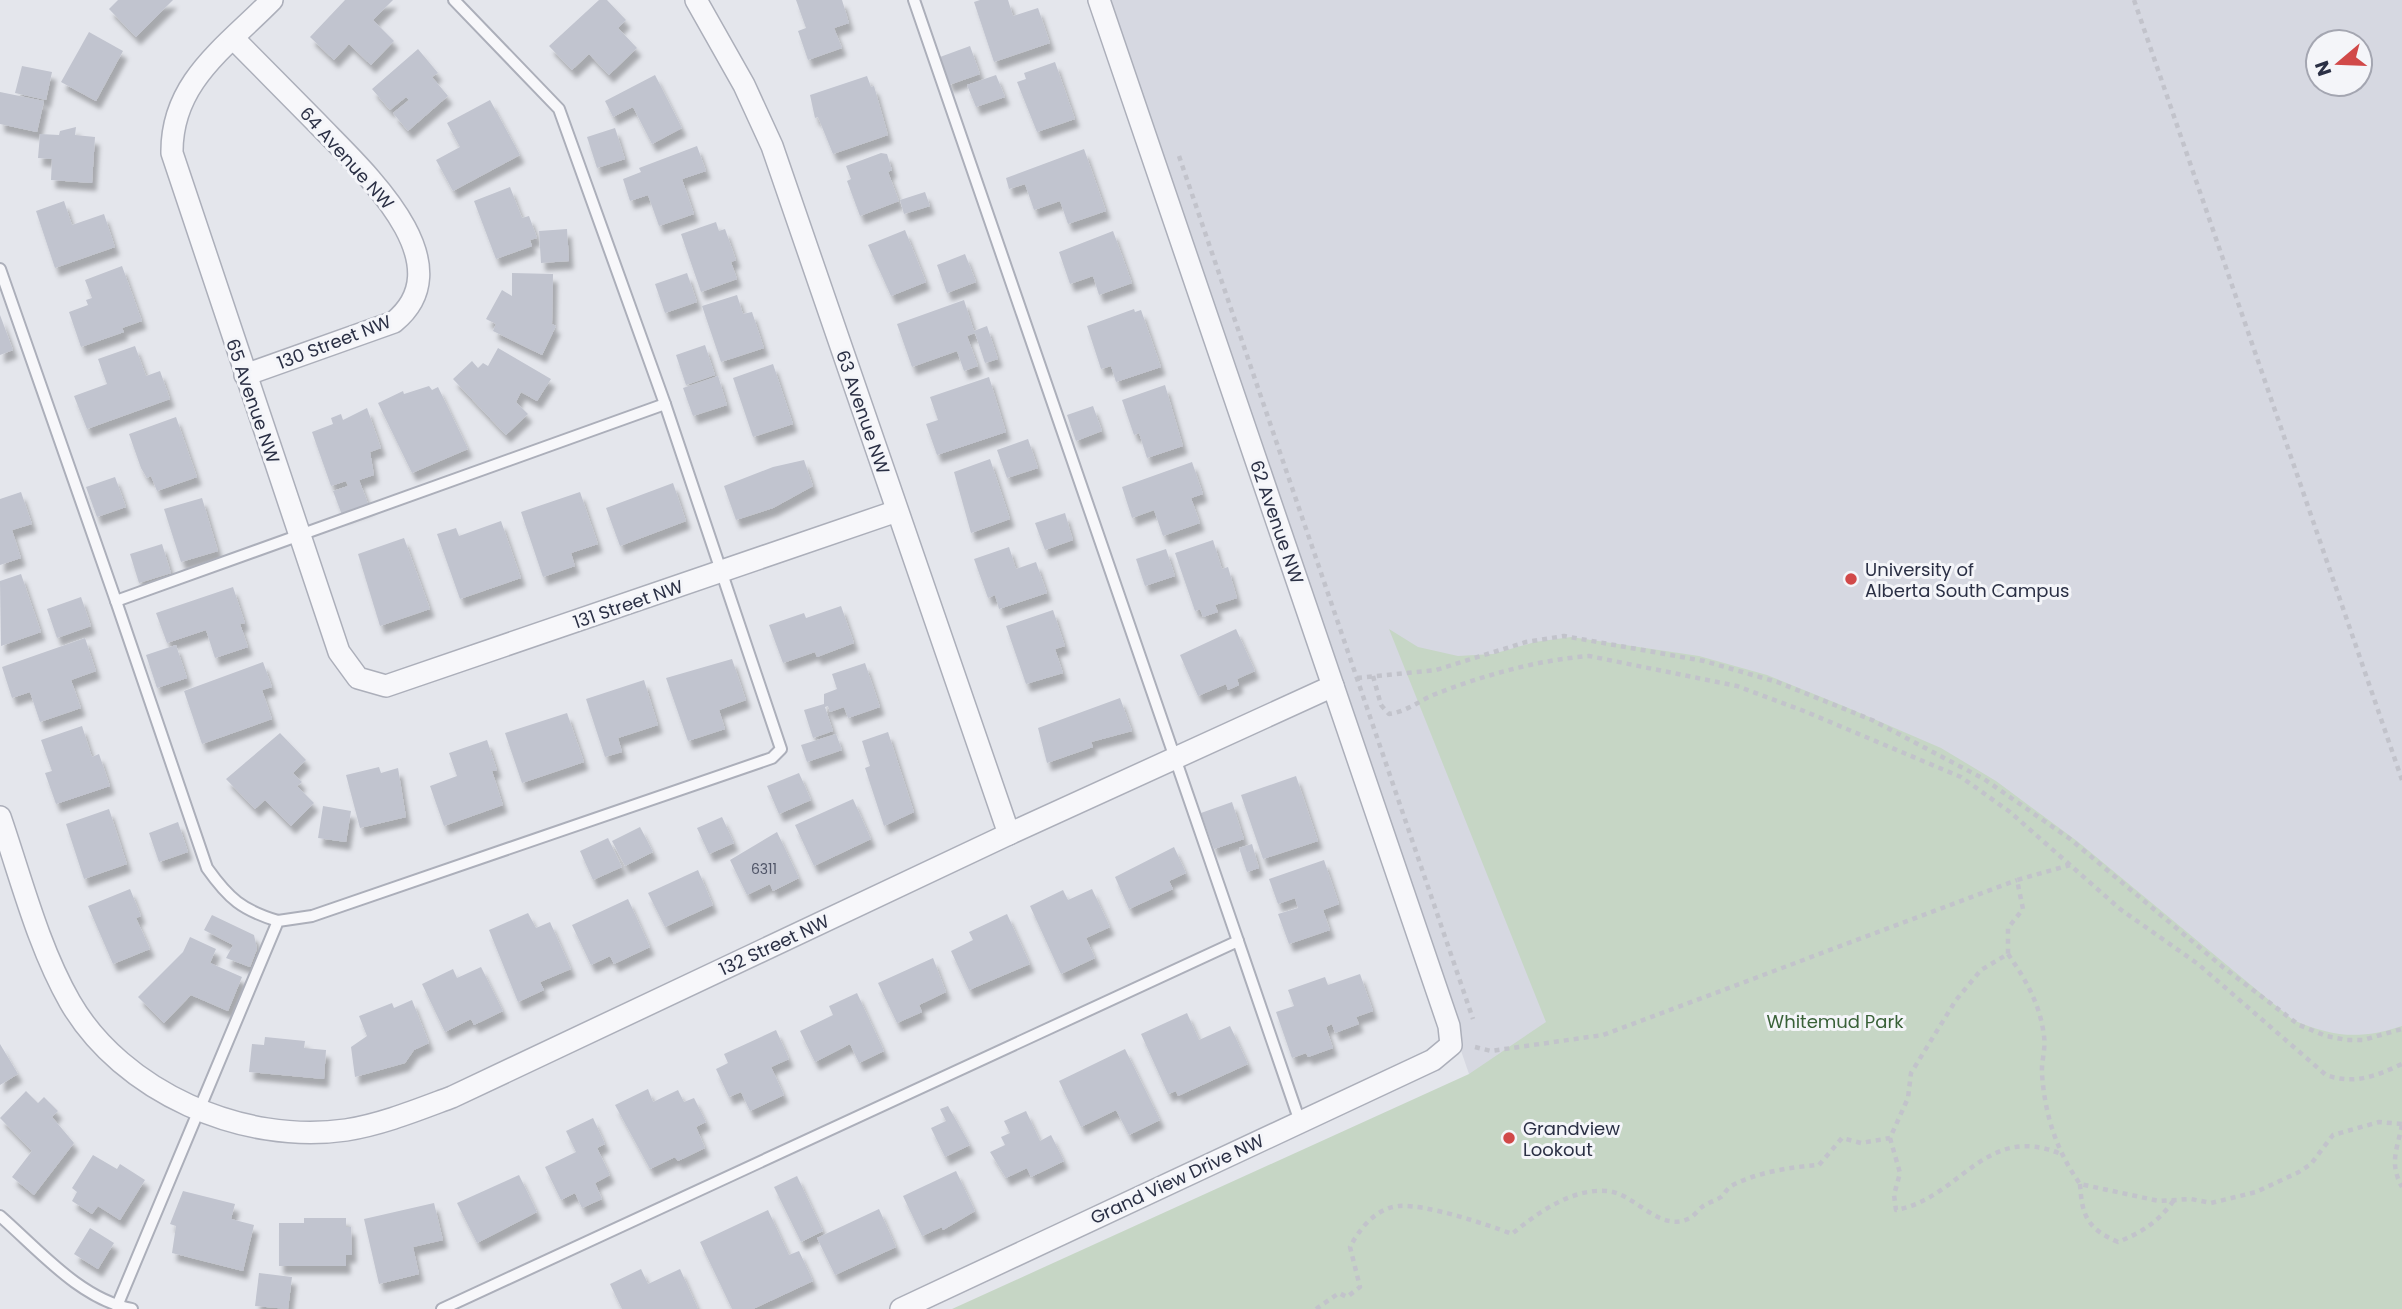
<svg xmlns="http://www.w3.org/2000/svg" width="2402" height="1309" viewBox="0 0 2402 1309" font-family="Poppins,sans-serif">
  <defs>
    <filter id="shadow"><feDropShadow dx="4.5" dy="8" stdDeviation="2" flood-color="#0004"/></filter>
  </defs>
  <rect width="100%" height="100%" fill="#e4e6ec"/>
  <path fill="#d6d8e1" fill-rule="evenodd" d="M1101 0H2402V1178L1469 1074ZM2318 42H2360V84H2318Z"/>
  <path fill="#c6d6c5" d="M1389 629 1418 647 1458 656 1493 654 1535 642 1571 637 1699 656 1767 675 1846 707 1941 748 1996 781 2077 841 2293 1020C2333 1037 2360 1040 2402 1026V1309H952L1469 1074 1546 1022Z"/>
  <g fill="#c1c4cf" filter="url(#shadow)">
    <path d="M118 0H173L136 37 109 9Z"/>
    <path d="M345 0H393L373 20 394 41 371 65 349 44 334 60 310 37Z"/>
    <path d="M599 0H607L626 20 618 28 637 48 609 75 589 54 572 70 549 46Z"/>
    <path d="M796 0H842L849 23 834 28 842 48 808 60 798 31 806 28Z"/>
    <path d="M980 0H1008L1013 16 1038 8 1050 43 994 62 974 2Z"/>
    <path d="M89 32 123 51 96 101 61 82Z"/>
    <path d="M970 46 980 74 949 85 940 57Z"/>
    <path d="M418 49 438 73 432 77 448 96 408 131 393 113 409 100 406 97 390 110 372 89Z"/>
    <path d="M1055 62 1075 119 1037 132 1017 82 1026 79 1024 73Z"/>
    <path d="M22 66 52 72 46 100 15 93Z"/>
    <path d="M655 75 682 128 652 144 633 107 613 117 605 101Z"/>
    <path d="M996 75 1005 97 976 107 967 85Z"/>
    <path d="M867 76 871 87 874 86 888 135 833 154 818 117 815 118 810 95Z"/>
    <path d="M0 92 44 101 37 132 0 124Z"/>
    <path d="M490 100 520 155 453 191 436 160 460 147 447 123Z"/>
    <path d="M76 127 75 135 95 137 92 183 51 180 52 159 38 158 40 134 59 135 60 131Z"/>
    <path d="M615 128 625 159 597 168 587 137Z"/>
    <path d="M697 146 706 171 682 179 694 214 659 226 648 195 630 201 623 179 641 172 639 168Z"/>
    <path d="M1084 149 1106 211 1068 224 1060 201 1034 210 1025 184 1009 189 1006 178Z"/>
    <path d="M881 153 887 154 892 170 888 172 899 201 860 216 847 181 851 179 846 166Z"/>
    <path d="M510 187 522 218 529 216 537 238 530 240 532 246 496 259 474 201Z"/>
    <path d="M925 192 930 206 904 214 900 200Z"/>
    <path d="M64 201 72 225 104 214 115 247 55 268 36 211Z"/>
    <path d="M716 222 719 231 725 229 736 260 731 262 737 279 701 292 681 234Z"/>
    <path d="M567 229 569 261 541 263 539 231Z"/>
    <path d="M905 230 926 282 891 296 868 245Z"/>
    <path d="M1113 231 1132 283 1099 295 1093 276 1070 284 1059 252Z"/>
    <path d="M965 254 976 282 947 293 937 265Z"/>
    <path d="M122 266 142 321 122 328 124 332 81 347 69 312 88 305 86 300 92 298 85 280Z"/>
    <path d="M512 273 553 274 552 324 556 326 542 355 493 331 496 324 486 319 502 290 512 296Z"/>
    <path d="M687 273 697 302 665 313 655 284Z"/>
    <path d="M737 295 743 314 752 312 764 348 721 362 702 306Z"/>
    <path d="M964 300 974 331 987 326 998 359 985 363 975 333 967 336 978 366 964 371 957 351 912 367 897 324Z"/>
    <path d="M1134 309 1135 312 1141 310 1161 367 1116 382 1111 366 1101 369 1087 326Z"/>
    <path d="M0 315 13 350 0 355Z"/>
    <path d="M705 345 715 375 686 385 676 355Z"/>
    <path d="M135 346 146 376 160 371 170 399 87 429 74 396 107 384 98 359Z"/>
    <path d="M498 348 551 379 537 401 521 392 516 402 528 414 506 435 453 379 472 361 478 368 483 363 488 366Z"/>
    <path d="M773 364 793 424 753 437 733 378Z"/>
    <path d="M718 376 727 405 693 416 683 388Z"/>
    <path d="M989 377 1006 432 937 455 926 424 938 420 930 397Z"/>
    <path d="M1165 385 1183 446 1147 458 1139 433 1134 435 1122 400Z"/>
    <path d="M429 386 432 390 438 387 468 449 412 473 378 403 403 391 404 394Z"/>
    <path d="M1093 406 1102 431 1076 441 1067 415Z"/>
    <path d="M367 408 381 448 370 452 374 475 359 480 369 506 342 515 333 491 348 486 346 481 331 486 312 432 333 424 331 418 341 414 343 420Z"/>
    <path d="M176 417 197 477 157 491 151 476 147 478 141 468 129 434Z"/>
    <path d="M1028 439 1038 468 1007 478 997 450Z"/>
    <path d="M990 459 1010 519 971 533 954 472Z"/>
    <path d="M804 460 813 486 773 508 736 520 724 486 773 467Z"/>
    <path d="M1192 462 1203 494 1191 498 1200 523 1163 536 1154 510 1132 518 1122 487Z"/>
    <path d="M115 477 126 507 97 517 86 487Z"/>
    <path d="M673 483 686 521 620 546 606 508Z"/>
    <path d="M21 492 32 524 12 530 21 558 0 565V499Z"/>
    <path d="M580 492 598 544 571 553 575 566 543 577 521 512Z"/>
    <path d="M202 498 218 551 181 562 164 509Z"/>
    <path d="M1065 513 1073 540 1045 550 1035 523Z"/>
    <path d="M501 521 521 578 460 599 437 534 456 528 459 536Z"/>
    <path d="M404 538 430 609 380 626 358 554Z"/>
    <path d="M1213 540 1222 569 1228 567 1237 598 1215 605 1218 612 1203 617 1200 609 1195 611 1175 553Z"/>
    <path d="M162 544 171 573 139 583 130 554Z"/>
    <path d="M1009 547 1016 569 1036 562 1047 593 999 609 995 595 988 598 974 559Z"/>
    <path d="M1166 549 1175 576 1145 586 1136 559Z"/>
    <path d="M21 574 41 632 1 646 0 581Z"/>
    <path d="M233 587 245 623 240 624 248 647 215 658 206 630 167 643 156 613Z"/>
    <path d="M81 597 91 626 57 638 47 609Z"/>
    <path d="M841 606 854 643 817 657 815 652 783 663 769 625 804 613 806 618Z"/>
    <path d="M1053 610 1065 646 1055 649 1063 673 1026 684 1006 626Z"/>
    <path d="M1236 629 1255 671 1237 679 1239 685 1228 690 1226 684 1198 696 1180 655Z"/>
    <path d="M85 638 96 671 71 680 81 708 40 722 30 692 12 698 2 667Z"/>
    <path d="M176 645 187 678 157 688 146 655Z"/>
    <path d="M732 659 746 700 719 710 725 729 688 741 666 678Z"/>
    <path d="M263 662 272 687 262 690 272 719 202 744 184 691Z"/>
    <path d="M865 663 880 707 848 718 844 707 830 712 828 706 825 707 833 731 813 738 804 710 824 704V694L837 689 832 674Z"/>
    <path d="M644 680 658 725 618 738 622 752 605 757 586 699Z"/>
    <path d="M1120 698 1132 731 1091 742 1093 747 1047 763 1038 728Z"/>
    <path d="M567 713 584 762 522 783 505 733Z"/>
    <path d="M82 726 92 757 99 754 110 786 56 804 45 773 52 771 41 740Z"/>
    <path d="M888 732 914 812 884 826 865 768 870 766 862 741Z"/>
    <path d="M280 733 306 760 293 773 302 782 297 786 314 803 291 826 265 800 255 809 226 779Z"/>
    <path d="M836 734 842 750 807 762 801 745Z"/>
    <path d="M487 740 497 770 492 771 503 805 444 826 430 786 457 776 449 753Z"/>
    <path d="M379 767 381 773 398 768 406 817 360 828 346 775Z"/>
    <path d="M799 773 811 800 779 814 767 786Z"/>
    <path d="M1296 776 1318 841 1263 859 1241 795Z"/>
    <path d="M853 799 871 839 814 866 795 825Z"/>
    <path d="M1232 802 1244 839 1214 849 1201 813Z"/>
    <path d="M323 806 351 811 346 842 318 838Z"/>
    <path d="M109 809 127 864 84 879 66 824Z"/>
    <path d="M722 817 734 843 709 854 697 828Z"/>
    <path d="M178 822 188 852 159 862 149 833Z"/>
    <path d="M640 827 653 852 625 866 612 841Z"/>
    <path d="M777 832 799 878 773 891 770 884 747 895 730 860Z"/>
    <path d="M608 838 622 867 593 880 580 851Z"/>
    <path d="M1252 844 1259 868 1247 872 1239 848Z"/>
    <path d="M1174 847 1186 873 1169 881 1173 889 1129 909 1115 877Z"/>
    <path d="M1324 860 1339 904 1323 910 1330 930 1289 944 1278 914 1298 908 1295 898 1278 904 1269 879Z"/>
    <path d="M698 870 713 905 665 927 648 893Z"/>
    <path d="M130 889 141 916 136 918 150 949 113 964 88 906Z"/>
    <path d="M1092 889 1110 927 1086 938 1095 958 1061 974 1030 906 1063 890 1068 900Z"/>
    <path d="M628 899 650 947 614 964 610 956 591 965 572 925Z"/>
    <path d="M528 913 536 928 550 922 571 969 540 982 544 990 518 1002 489 930Z"/>
    <path d="M1007 914 1030 964 969 990 951 951 973 940 969 932Z"/>
    <path d="M212 915 254 935 257 949 250 967 226 958 233 945 204 930Z"/>
    <path d="M190 937 216 949 210 963 242 977 228 1011 191 995 164 1023 138 997 183 952Z"/>
    <path d="M933 958 946 992 919 1005 922 1012 897 1023 878 983Z"/>
    <path d="M481 967 503 1011 474 1025 471 1019 445 1032 422 984 453 969 457 978Z"/>
    <path d="M1360 974 1373 1011 1356 1017 1359 1024 1335 1033 1332 1024 1326 1027 1333 1048 1308 1057 1306 1053 1292 1058 1276 1012 1294 1006 1288 990 1325 977 1328 985Z"/>
    <path d="M857 993 884 1051 859 1063 850 1044 815 1062 800 1031 833 1015 829 1006Z"/>
    <path d="M412 1000 429 1043 414 1050 405 1063 355 1077 351 1047 367 1036 359 1016 392 1003 394 1008Z"/>
    <path d="M1187 1013 1199 1040 1230 1026 1248 1064 1178 1096 1176 1091 1168 1094 1141 1034Z"/>
    <path d="M776 1030 789 1059 771 1067 784 1095 750 1111 741 1092 729 1097 716 1069 728 1063 724 1054Z"/>
    <path d="M265 1037 305 1041 304 1048 326 1050 324 1079 249 1072 252 1044 264 1045Z"/>
    <path d="M0 1044 18 1074 0 1085Z"/>
    <path d="M1125 1049 1160 1120 1129 1135 1116 1110 1081 1127 1059 1081Z"/>
    <path d="M648 1089 653 1102 678 1090 684 1102 694 1098 706 1122 696 1127 705 1148 678 1161 675 1157 650 1169 615 1105Z"/>
    <path d="M26 1091 38 1103 44 1097 58 1111 52 1117 74 1143 34 1195 12 1177 32 1151 0 1118Z"/>
    <path d="M948 1106 970 1145 945 1157 931 1128 946 1121 940 1109Z"/>
    <path d="M1026 1111 1040 1141 1051 1135 1064 1161 1031 1177 1027 1168 1006 1178 990 1152 1005 1145 1001 1137 1010 1133 1004 1121Z"/>
    <path d="M593 1118 605 1144 597 1148 610 1175 595 1183 602 1199 582 1208 575 1193 561 1200 545 1167 576 1152 566 1131Z"/>
    <path d="M93 1155 117 1169 120 1164 145 1180 120 1220 98 1206 92 1214 72 1201 77 1192 72 1188Z"/>
    <path d="M956 1171 975 1211 943 1230 942 1227 922 1236 903 1196Z"/>
    <path d="M519 1175 537 1212 477 1243 457 1203Z"/>
    <path d="M797 1176 823 1231 801 1242 774 1187Z"/>
    <path d="M183 1191 235 1204 231 1219 254 1225 243 1271 172 1253 176 1226 170 1224Z"/>
    <path d="M434 1203 443 1240 413 1247 419 1274 379 1284 364 1219Z"/>
    <path d="M879 1209 896 1247 835 1275 817 1238Z"/>
    <path d="M768 1210 789 1255 799 1251 813 1281 753 1309H732L700 1242Z"/>
    <path d="M304 1218H346V1227H351L352 1255H346V1266H279V1223H304Z"/>
    <path d="M90 1228 114 1243 98 1269 74 1254Z"/>
    <path d="M641 1269 648 1284 680 1269 698 1309H622L610 1284Z"/>
    <path d="M259 1273 292 1277 288 1309 255 1306Z"/>
  </g>
  <g fill="none" stroke-linecap="round" stroke-linejoin="round">
    <g stroke="#acafba" stroke-width="14">
      <g id="lane">
        <path d="M914 0 1238 941"/>
        <path d="M0 269 116 601 665 404 559 109 454 0"/>
        <path d="M116 601 207 868C229 899 242 910 278 921"/>
        <path d="M0 1216C39 1250 80 1299 132 1309"/>
        <path d="M117 1306 278 921 312 916 772 758 781 749 665 404"/>
        <path d="M442 1309 1238 941 1300 1122"/>
      </g>
    </g>
    <g stroke="#acafba" stroke-width="24">
      <g id="street">
        <path d="M272 0C226 47 171 82 172 153L339 652 358 678 386 686 897 511"/>
        <path d="M696 0 744 85 772 146 1009 834"/>
        <path d="M234 39C262 67 289 95 317 123 359 167 467 262 394 322L245 375"/>
        <path d="M0 817C21 878 38 946 70 1002 122 1092 243 1145 346 1130 383 1124 417 1110 452 1097L1009 834 1333 686"/>
        <path d="M901 1309 1433 1060 1451 1045 1449 1026 1099 0"/>
      </g>
    </g>
    <g stroke="#c2c3cb" stroke-width="4.5" stroke-dasharray="5 5" stroke-linecap="butt">
      <path d="M2134 0 2402 780"/>
      <path d="M1179 156 1473 1019"/>
      <path d="M1373 676 1381 705 1389 714C1405 712 1418 702 1433 695 1481 676 1537 660 1589 656L1737 686 1804 711 1961 777 2010 812 2120 909 2198 964 2326 1075C2354 1085 2376 1076 2402 1064"/>
      <path d="M1357 678 1436 670 1526 642 1564 636 1704 661 1777 682 1872 720 1984 779 2070 839 2224 968 2299 1025 2326 1036 2347 1040H2363L2402 1029"/>
      <path d="M2008 954C2026 980 2040 1004 2044 1036 2046 1049 2041 1062 2042 1074 2045 1115 2056 1150 2080 1184L2159 1201 2191 1199 2211 1203 2256 1192 2299 1172 2311 1164 2333 1135 2379 1122 2402 1124"/>
      <path d="M1475 1047 1491 1051 1603 1035 2017 880"/>
      <path d="M2402 1125C2397 1150 2389 1163 2402 1187"/>
      <path d="M1890 1138 1900 1173 1894 1195 1896 1210C1961 1198 1985 1122 2061 1154"/>
      <path d="M2080 1184C2082 1217 2088 1229 2118 1242 2143 1232 2159 1221 2174 1200"/>
      <path d="M1316 1309 1339 1293 1347 1297 1360 1287 1350 1247C1360 1228 1376 1208 1399 1206 1426 1204 1486 1224 1512 1234 1537 1213 1572 1188 1607 1191 1635 1193 1660 1234 1690 1218 1694 1216 1698 1210 1702 1207 1707 1203 1715 1201 1721 1197 1725 1194 1727 1188 1731 1186 1757 1172 1791 1167 1819 1165L1842 1138 1861 1143 1890 1138 1908 1098 1911 1073 1956 1000 1981 970 2008 954V928L2023 909 2017 880 2070 865"/>
    </g>
    <use href="#lane" stroke="#f7f7fa" stroke-width="10"/>
    <use href="#street" stroke="#f7f7fa" stroke-width="21"/>
  </g>
  <g fill="#d14949" stroke="#f4f5f9" stroke-width="2.5">
    <circle cx="1851" cy="579" r="7"/>
    <circle cx="1509" cy="1138" r="7"/>
  </g>
  <g text-anchor="middle" dominant-baseline="central" stroke-width="6" stroke-linejoin="round" paint-order="stroke">
    <g font-size="14" fill="#505568">
      <text x="764" y="869">6311</text>
    </g>
    <g font-size="18" fill="#2b3045" stroke="#f4f5f9">
      <text transform="translate(347 158) rotate(48)">64 Avenue NW</text>
      <text transform="translate(334 342) rotate(-21)">130 Street NW</text>
      <text transform="translate(253 401) rotate(71)">65 Avenue NW</text>
      <text transform="translate(863 412) rotate(71)">63 Avenue NW</text>
      <text transform="translate(1277 522) rotate(71)">62 Avenue NW</text>
      <text transform="translate(628 604) rotate(-19)">131 Street NW</text>
      <text transform="translate(774 945) rotate(-25)">132 Street NW</text>
      <text transform="translate(1177 1179) rotate(-25)">Grand View Drive NW</text>
    </g>
    <g font-size="18" fill="#2b3045" stroke="#f4f5f9" text-anchor="start">
      <text x="1865" y="569">University of<tspan x="1865" dy="21">Alberta South Campus</tspan></text>
      <text x="1523" y="1128">Grandview<tspan x="1523" dy="21">Lookout</tspan></text>
    </g>
    <g font-size="18" fill="#396138" stroke="#f4f5f9">
      <text x="1835" y="1021">Whitemud Park</text>
    </g>
  </g>
  <g transform="translate(2339 63) rotate(251)"><circle r="33" fill="#f4f5f9" stroke="#a4a6b1" stroke-width="2"/>
  <path d="M0-5L12 26L0 18L-12 26Z" fill="#d14949"/>
  <text y="-10" font-size="19" font-weight="bold" text-anchor="middle" fill="#2b3045">N</text>
  </g>
</svg>
